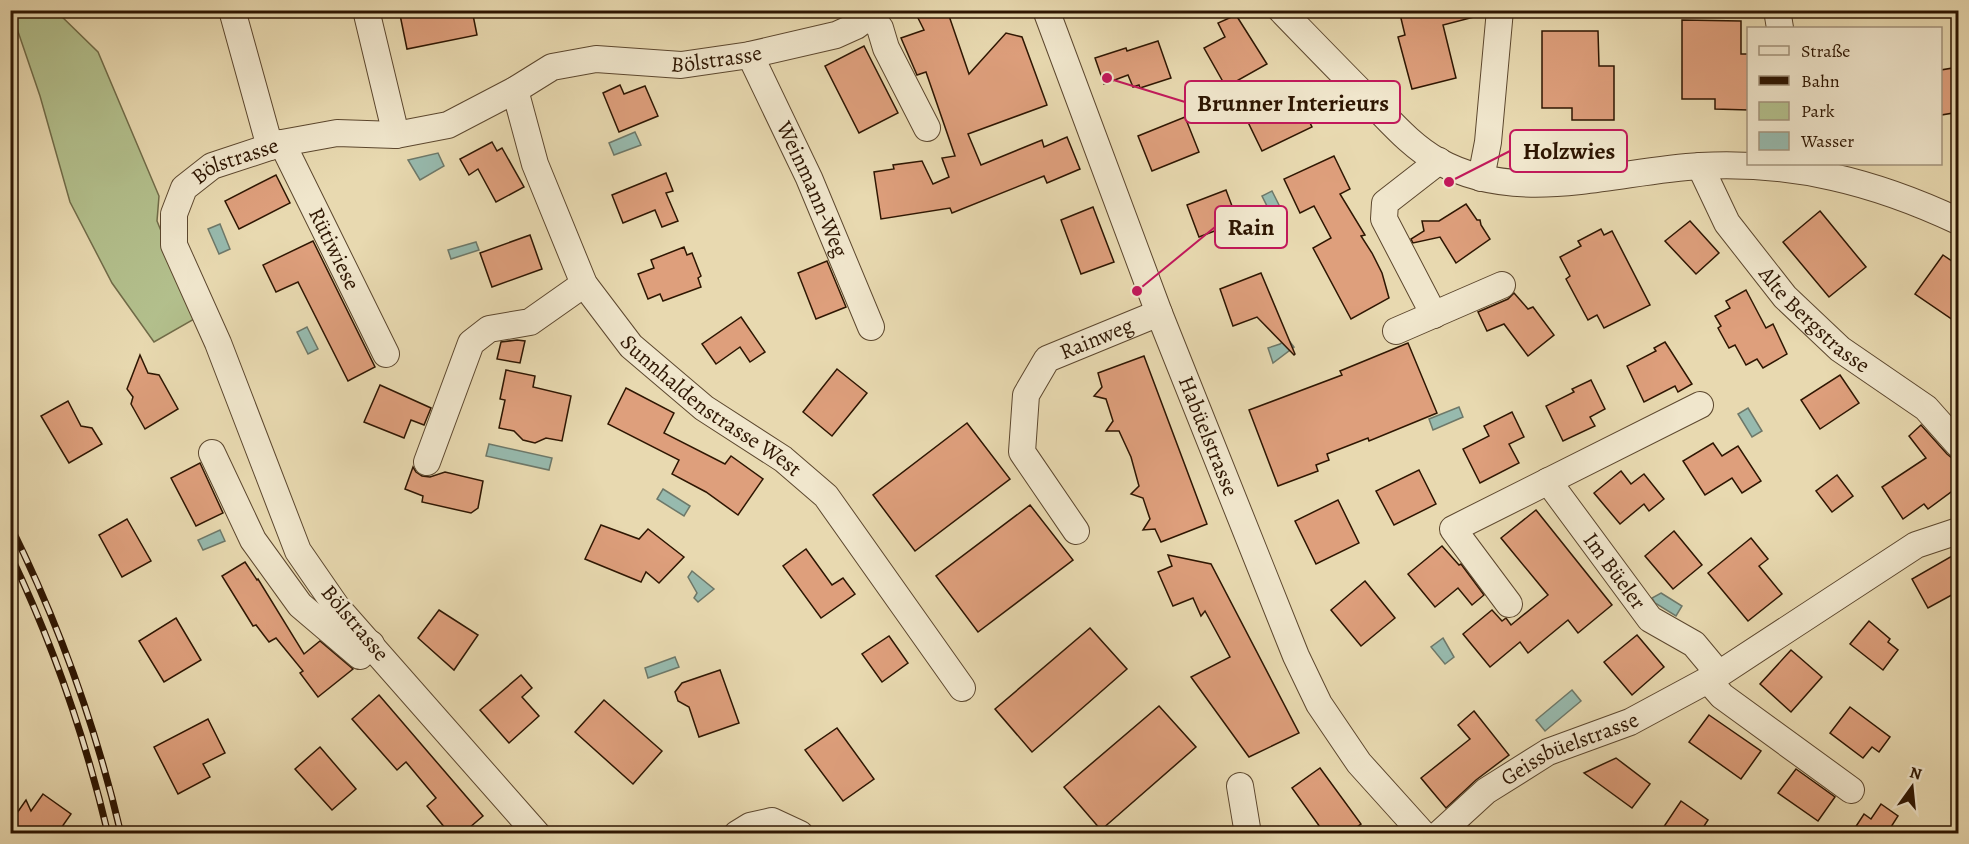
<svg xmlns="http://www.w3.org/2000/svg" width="1969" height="844" viewBox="0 0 1969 844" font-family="Alegreya,serif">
  <rect width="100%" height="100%" fill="#e8d9b0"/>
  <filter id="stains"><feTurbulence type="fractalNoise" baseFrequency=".00333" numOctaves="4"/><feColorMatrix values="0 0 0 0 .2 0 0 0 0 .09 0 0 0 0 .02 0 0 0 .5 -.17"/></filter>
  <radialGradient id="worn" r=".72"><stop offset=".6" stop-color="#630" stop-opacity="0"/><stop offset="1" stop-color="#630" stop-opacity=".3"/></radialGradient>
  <path fill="#b3c08d" stroke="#706b48" stroke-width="1.5" d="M11 11H56L98 52 159 196 157 221 196 318 154 342 112 283 70 202 40 96Z"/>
  <g fill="#97baae" stroke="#6d7869" stroke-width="1.5">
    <path d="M635 132 641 145 614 155 609 143Z"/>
    <path d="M438 153 444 166 420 180 408 160Z"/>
    <path d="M1272 191 1283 213 1273 218 1262 196Z"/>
    <path d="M220 224 230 249 219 254 208 229Z"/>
    <path d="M476 242 479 250 451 259 448 250Z"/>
    <path d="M307 327 318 349 308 354 297 332Z"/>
    <path d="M1287 338 1294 347 1273 363 1268 348 1280 344Z"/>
    <path d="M1459 407 1463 417 1433 430 1429 419Z"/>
    <path d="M1748 408 1762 431 1752 437 1738 414Z"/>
    <path d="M489 444 552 458 549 470 486 456Z"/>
    <path d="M663 489 690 506 684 516 657 499Z"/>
    <path d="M220 530 225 541 203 550 198 540Z"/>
    <path d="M692 571 714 589 698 602 694 598 697 593 688 577Z"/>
    <path d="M1661 593 1682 606 1676 616 1655 603 1652 598Z"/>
    <path d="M1443 638 1454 657 1445 664 1431 647Z"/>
    <path d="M675 657 679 667 648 678 645 668Z"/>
    <path d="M1572 690 1581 701 1545 731 1536 720Z"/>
  </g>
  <g fill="#de9f7c" stroke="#2e1602" stroke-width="1.5">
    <path d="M399 10H472L477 35 407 49Z"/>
    <path d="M914 10H947L969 74 1006 33 1022 37 1047 105 968 134 981 165 1042 140 1044 147 1067 137 1080 169 1047 183 1044 176 952 213 950 208 881 219 874 172 894 169 893 165 922 161 933 184 949 177 942 158 955 156 926 72 917 75 901 38 924 30Z"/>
    <path d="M1399 10H1477L1478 16 1443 25 1456 78 1412 89 1398 37 1405 35Z"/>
    <path d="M1236 15 1267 64 1226 87 1204 48 1225 37 1218 23Z"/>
    <path d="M1682 20 1741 21V54H1749V110L1715 109V99H1682Z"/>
    <path d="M1542 31H1598L1599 66H1614V120H1572V108H1542Z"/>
    <path d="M1158 41 1171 78 1140 88 1139 85 1133 87 1128 75 1104 84 1095 58 1126 48 1127 51Z"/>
    <path d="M864 46 898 113 859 133 825 66Z"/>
    <path d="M1959 67V112L1941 115V70Z"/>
    <path d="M620 85 624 94 645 86 658 116 619 132 603 93Z"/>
    <path d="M1296 94 1312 127 1262 151 1246 118Z"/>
    <path d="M1185 117 1199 152 1152 171 1138 136Z"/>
    <path d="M492 142 497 151 502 148 524 187 496 202 478 169 469 175 460 159Z"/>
    <path d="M1334 156 1350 189 1340 194 1365 235 1361 236 1372 253 1382 273 1389 298 1351 319 1313 248 1331 238 1314 206 1300 213 1284 179Z"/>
    <path d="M666 173 673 191 666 193 678 221 662 227 655 210 623 223 612 195Z"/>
    <path d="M276 175 290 203 239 229 225 201Z"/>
    <path d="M1226 190 1238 222 1199 237 1187 205Z"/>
    <path d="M1466 204 1477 220H1480L1481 225 1490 239 1456 263 1440 237 1413 243 1411 239 1424 231 1422 221H1439Z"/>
    <path d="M1093 207 1114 262 1081 274 1061 220Z"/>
    <path d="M1820 211 1866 267 1829 297 1783 242Z"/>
    <path d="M1690 221 1719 253 1696 274 1665 241Z"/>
    <path d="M1601 229 1604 235 1612 231 1650 305 1604 328 1597 315 1588 320 1566 279 1570 276 1560 257 1581 246 1578 241Z"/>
    <path d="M530 235 542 269 492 287 480 253Z"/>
    <path d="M313 241 375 367 348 381 298 282 276 292 263 265Z"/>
    <path d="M684 247 687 255 692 253 701 276 698 278 701 287 663 301 660 294 648 299 638 274 654 268 651 260Z"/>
    <path d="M1943 255 1959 266V324L1915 294Z"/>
    <path d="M827 261 846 307 816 319 798 273Z"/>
    <path d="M1261 273 1295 354 1294 355 1257 317 1233 326 1220 289Z"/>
    <path d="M1746 290 1766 328 1773 324 1787 354 1763 368 1757 359 1746 365 1735 345 1729 348 1718 328 1721 326 1715 316 1730 308 1726 301Z"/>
    <path d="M1514 293 1528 309 1533 307 1554 335 1528 356 1504 324 1487 331 1478 312 1508 299Z"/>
    <path d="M741 317 765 352 750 362 740 347 716 364 702 344Z"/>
    <path d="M517 340 525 341 520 363 497 359 501 342Z"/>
    <path d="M1665 342 1692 384 1678 392 1675 386 1644 402 1627 366 1656 351 1654 348Z"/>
    <path d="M1408 343 1437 413 1369 441 1368 438 1327 454 1329 460 1316 465 1318 471 1278 486 1249 410 1342 375 1340 371Z"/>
    <path d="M140 355 148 373 159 375 178 409 145 429 131 404 133 397 127 389Z"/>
    <path d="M1144 356 1207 524 1161 542 1155 529 1143 530 1150 519 1143 498 1131 494 1139 486 1131 457 1119 431H1106L1113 421 1106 399 1094 396 1102 387 1098 373Z"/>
    <path d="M837 369 867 393 832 436 803 412Z"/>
    <path d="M506 370 535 376 533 387 571 396 562 441 546 438 535 443 523 440 514 431 499 428 505 400 500 399Z"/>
    <path d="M1840 375 1859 403 1820 429 1801 400Z"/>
    <path d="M1591 380 1605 409 1590 417 1595 426 1563 441 1546 406 1574 392 1572 389Z"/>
    <path d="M380 385 431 408 424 425 411 420 404 438 364 422Z"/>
    <path d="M626 388 674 413 664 433 725 464 731 456 763 479 738 515 706 492 672 474 679 460 608 424Z"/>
    <path d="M68 401 81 426 92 428 102 444 69 463 41 416Z"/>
    <path d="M1512 412 1524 437 1509 444 1519 463 1480 483 1463 449 1489 436 1484 426Z"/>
    <path d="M967 423 1010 479 915 551 873 495Z"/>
    <path d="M1921 425 1947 454 1959 464V486L1928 509 1924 504 1903 519 1882 487 1926 458 1909 436Z"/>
    <path d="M1713 443 1722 456 1738 446 1761 481 1742 493 1732 478 1705 495 1683 461Z"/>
    <path d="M200 463 223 513 196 526 171 478Z"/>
    <path d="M413 467 416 472 422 476 430 477 445 472 483 481 478 508 471 513 422 502 423 496 405 489Z"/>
    <path d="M1419 470 1436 504 1394 525 1376 491Z"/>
    <path d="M1621 471 1631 484 1644 474 1664 499 1649 511 1644 504 1620 524 1594 493Z"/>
    <path d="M1837 475 1853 496 1832 512 1816 491Z"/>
    <path d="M1338 500 1359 543 1316 564 1295 521Z"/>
    <path d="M1030 505 1073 560 978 632 936 576Z"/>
    <path d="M1536 510 1612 605 1578 633 1568 620 1528 653 1520 642 1490 667 1463 634 1492 610 1502 621 1506 618 1511 625 1548 595 1501 538Z"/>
    <path d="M127 519 151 561 122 577 99 535Z"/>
    <path d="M601 525 639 539 648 529 684 557 659 583 646 572 641 582 585 559Z"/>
    <path d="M1674 531 1702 565 1673 589 1645 556Z"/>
    <path d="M1751 538 1768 559 1759 566 1782 594 1748 621 1708 573Z"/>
    <path d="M1442 546 1459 565 1461 564 1484 595 1472 605 1458 588 1435 607 1408 574Z"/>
    <path d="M806 549 832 585 843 578 855 594 821 618 783 566Z"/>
    <path d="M1959 552V591L1928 608 1912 579Z"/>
    <path d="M1168 555 1211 564 1299 733 1249 757 1191 677 1230 657 1205 611 1201 616 1193 598 1173 606 1158 572 1172 566Z"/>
    <path d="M245 562 257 580 258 579 304 654 320 641 353 669 318 697 300 673 303 671 276 638 269 642 256 625 253 626 222 576Z"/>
    <path d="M1365 581 1395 618 1361 646 1331 610Z"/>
    <path d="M439 610 478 635 454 670 418 638Z"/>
    <path d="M176 618 201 660 164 682 139 641Z"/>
    <path d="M1869 621 1890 639 1888 642 1898 650 1883 670 1850 644Z"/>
    <path d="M1090 628 1127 669 1032 752 995 709Z"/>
    <path d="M1637 635 1664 667 1632 695 1604 662Z"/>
    <path d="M889 636 908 663 882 682 862 654Z"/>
    <path d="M1791 650 1822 677 1791 712 1760 684Z"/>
    <path d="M720 670 739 723 699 737 689 707 678 701 675 692 682 683Z"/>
    <path d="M521 675 532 688 522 697 539 716 509 743 480 710Z"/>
    <path d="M379 695 483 816 462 834H450L427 806 436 798 406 762 397 770 352 719Z"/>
    <path d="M604 700 662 751 633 784 575 732Z"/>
    <path d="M1159 706 1196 747 1101 830 1064 787Z"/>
    <path d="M1850 707 1890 737 1879 752 1872 747 1863 758 1830 733Z"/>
    <path d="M1474 711 1509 755 1476 780 1446 808 1421 778 1470 739 1458 725Z"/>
    <path d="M1709 715 1761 751 1741 779 1689 742Z"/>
    <path d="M208 719 225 753 203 764 210 777 178 794 154 747Z"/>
    <path d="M837 728 874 779 843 801 805 750Z"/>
    <path d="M320 747 356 789 332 810 295 769Z"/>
    <path d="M1616 758 1650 784 1632 808 1584 773Z"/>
    <path d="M1320 768 1361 824 1347 834H1325L1292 788Z"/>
    <path d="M1796 769 1835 797 1818 821 1778 793Z"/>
    <path d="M43 794 71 814 57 834H10V823L26 800 31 811Z"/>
    <path d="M1681 801 1708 820 1699 834H1659Z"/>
    <path d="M1881 804 1898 816 1889 830 1894 834H1851L1864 814 1871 819Z"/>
  </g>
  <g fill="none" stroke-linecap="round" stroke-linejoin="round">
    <g stroke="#5c472e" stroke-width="28">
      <g id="minor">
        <path d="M232 10 270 147"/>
        <path d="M366 10 396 135"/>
        <path id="s1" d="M1046 10 1159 313 1296 656 1319 704 1359 763 1423 834"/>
        <path d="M1281 10C1311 41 1340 71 1370 101 1391 122 1411 146 1438 161 1519 206 1614 171 1700 166 1793 161 1875 182 1958 221"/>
        <path d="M1777 10 1780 28"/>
        <path d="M871 17 880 28 886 48 927 128"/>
        <path id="s2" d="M750 55 809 178 871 327"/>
        <path id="s3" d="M515 90 535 164 584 284 631 346 704 408 783 459 826 496 962 688"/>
        <path id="s4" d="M282 143 386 354"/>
        <path id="s5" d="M1700 166 1727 223 1785 297 1840 349 1926 408 1958 444"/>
        <path d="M1481 178 1488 142 1500 10"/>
        <path d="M1434 315 1384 219 1385 203 1439 161"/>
        <path d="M1396 331 1502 285"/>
        <path d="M212 453 253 540 300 605 360 656 371 644"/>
        <path d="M427 462 471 343 489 329 530 322 584 284"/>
        <path id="s6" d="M1548 481 1650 619 1694 644 1719 674"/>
        <path id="s7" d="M1076 531 1022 452 1026 395 1047 359 1159 313"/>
        <path d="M1509 604 1453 529 1700 405"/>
        <path d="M1708 680 1722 696 1851 790"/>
        <path d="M1240 786 1248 834"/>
        <path id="s8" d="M537 834 336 606 298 551 218 343 174 245V214L184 188 212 166 282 143 337 133 396 135 448 125 515 90 552 67 596 59 681 65 750 55 836 35 856 26 877 10"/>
        <path d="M737 834 750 826 772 821 800 834"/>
        <path id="s9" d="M1439 834 1486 791 1548 752 1630 722 1719 674 1916 545 1958 531"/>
      </g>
    </g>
    <use href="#minor" stroke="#f0e6cc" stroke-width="26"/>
    <g stroke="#2e1602" stroke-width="7">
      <g id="rail">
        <path d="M10 525C59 624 96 727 121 834"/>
        <path d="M10 554C53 644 85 737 108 834"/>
      </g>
    </g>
    <use href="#rail" stroke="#f0e6cc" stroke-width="4.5" stroke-dasharray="14" stroke-linecap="butt"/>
  </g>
  <g text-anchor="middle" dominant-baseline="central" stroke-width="5" stroke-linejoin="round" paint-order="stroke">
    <g font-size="22" fill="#2e1602" stroke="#f0e6cc">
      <text stroke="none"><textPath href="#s8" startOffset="1322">Bölstrasse</textPath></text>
      <text stroke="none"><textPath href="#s8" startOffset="819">Bölstrasse</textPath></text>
      <text stroke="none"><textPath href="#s2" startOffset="148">Weinmann-Weg</textPath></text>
      <text stroke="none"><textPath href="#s4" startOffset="118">Rütiwiese</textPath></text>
      <text stroke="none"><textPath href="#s5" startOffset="194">Alte Bergstrasse</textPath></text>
      <text stroke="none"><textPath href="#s7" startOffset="248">Rainweg</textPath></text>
      <text stroke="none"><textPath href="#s3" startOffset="384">Sunnhaldenstrasse West</textPath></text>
      <text stroke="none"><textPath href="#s1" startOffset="456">Habüelstrasse</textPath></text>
      <text stroke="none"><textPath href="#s6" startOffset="112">Im Büeler</textPath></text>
      <text transform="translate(355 623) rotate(50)">Bölstrasse</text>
      <text stroke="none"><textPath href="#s9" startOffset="158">Geissbüelstrasse</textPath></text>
    </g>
  </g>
  <path fill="none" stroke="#c2185b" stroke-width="2" d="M1107 78L1185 102M1449 182L1510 151M1137 291L1215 227"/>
  <g fill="#c2185b" stroke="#f0e6cc" stroke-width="2">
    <circle cx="1107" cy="78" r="6"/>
    <circle cx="1449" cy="182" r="6"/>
    <circle cx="1137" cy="291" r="6"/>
  </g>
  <g fill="#f0e6cc" stroke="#c2185b" stroke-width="2">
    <rect x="1185" y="81" width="215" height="42" rx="6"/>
    <rect x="1510" y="130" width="117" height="42" rx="6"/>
    <rect x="1215" y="206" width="72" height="42" rx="6"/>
  </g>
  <g font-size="24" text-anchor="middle" font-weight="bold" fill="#2e1602">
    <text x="1293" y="111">Brunner Interieurs</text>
    <text x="1569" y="159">Holzwies</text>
    <text x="1251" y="235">Rain</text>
  </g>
  <rect width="1969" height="844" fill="none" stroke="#e8d9b0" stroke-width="36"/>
  <rect x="12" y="12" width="1945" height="820" fill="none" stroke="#2e1602" stroke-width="3"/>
  <rect x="18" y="18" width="1933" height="808" fill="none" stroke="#2e1602" stroke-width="1.5"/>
  <rect x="1747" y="27" width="195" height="138" fill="#f0e6cc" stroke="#a2937b" stroke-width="1.5"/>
  <rect x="1759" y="46" width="30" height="9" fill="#f0e6cc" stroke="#a2937b" stroke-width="1.5"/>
  <text x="1801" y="57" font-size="18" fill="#2e1602">Straße</text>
  <rect x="1759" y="76" width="30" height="9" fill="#2e1602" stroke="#a2937b" stroke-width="1.5"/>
  <text x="1801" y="87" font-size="18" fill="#2e1602">Bahn</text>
  <rect x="1759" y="102" width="30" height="18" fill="#b3c08d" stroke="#a2937b" stroke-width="1.5"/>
  <text x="1801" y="117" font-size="18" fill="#2e1602">Park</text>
  <rect x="1759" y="132" width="30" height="18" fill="#97baae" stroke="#a2937b" stroke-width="1.5"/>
  <text x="1801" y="147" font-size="18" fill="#2e1602">Wasser</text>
  <g transform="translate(1912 787) rotate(15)" stroke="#f0e6cc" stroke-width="4.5" paint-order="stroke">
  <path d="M0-4.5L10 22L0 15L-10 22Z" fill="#2e1602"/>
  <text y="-9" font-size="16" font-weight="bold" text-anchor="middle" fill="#2e1602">N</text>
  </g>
  <rect width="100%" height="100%" filter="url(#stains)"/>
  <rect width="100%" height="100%" fill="url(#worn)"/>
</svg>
